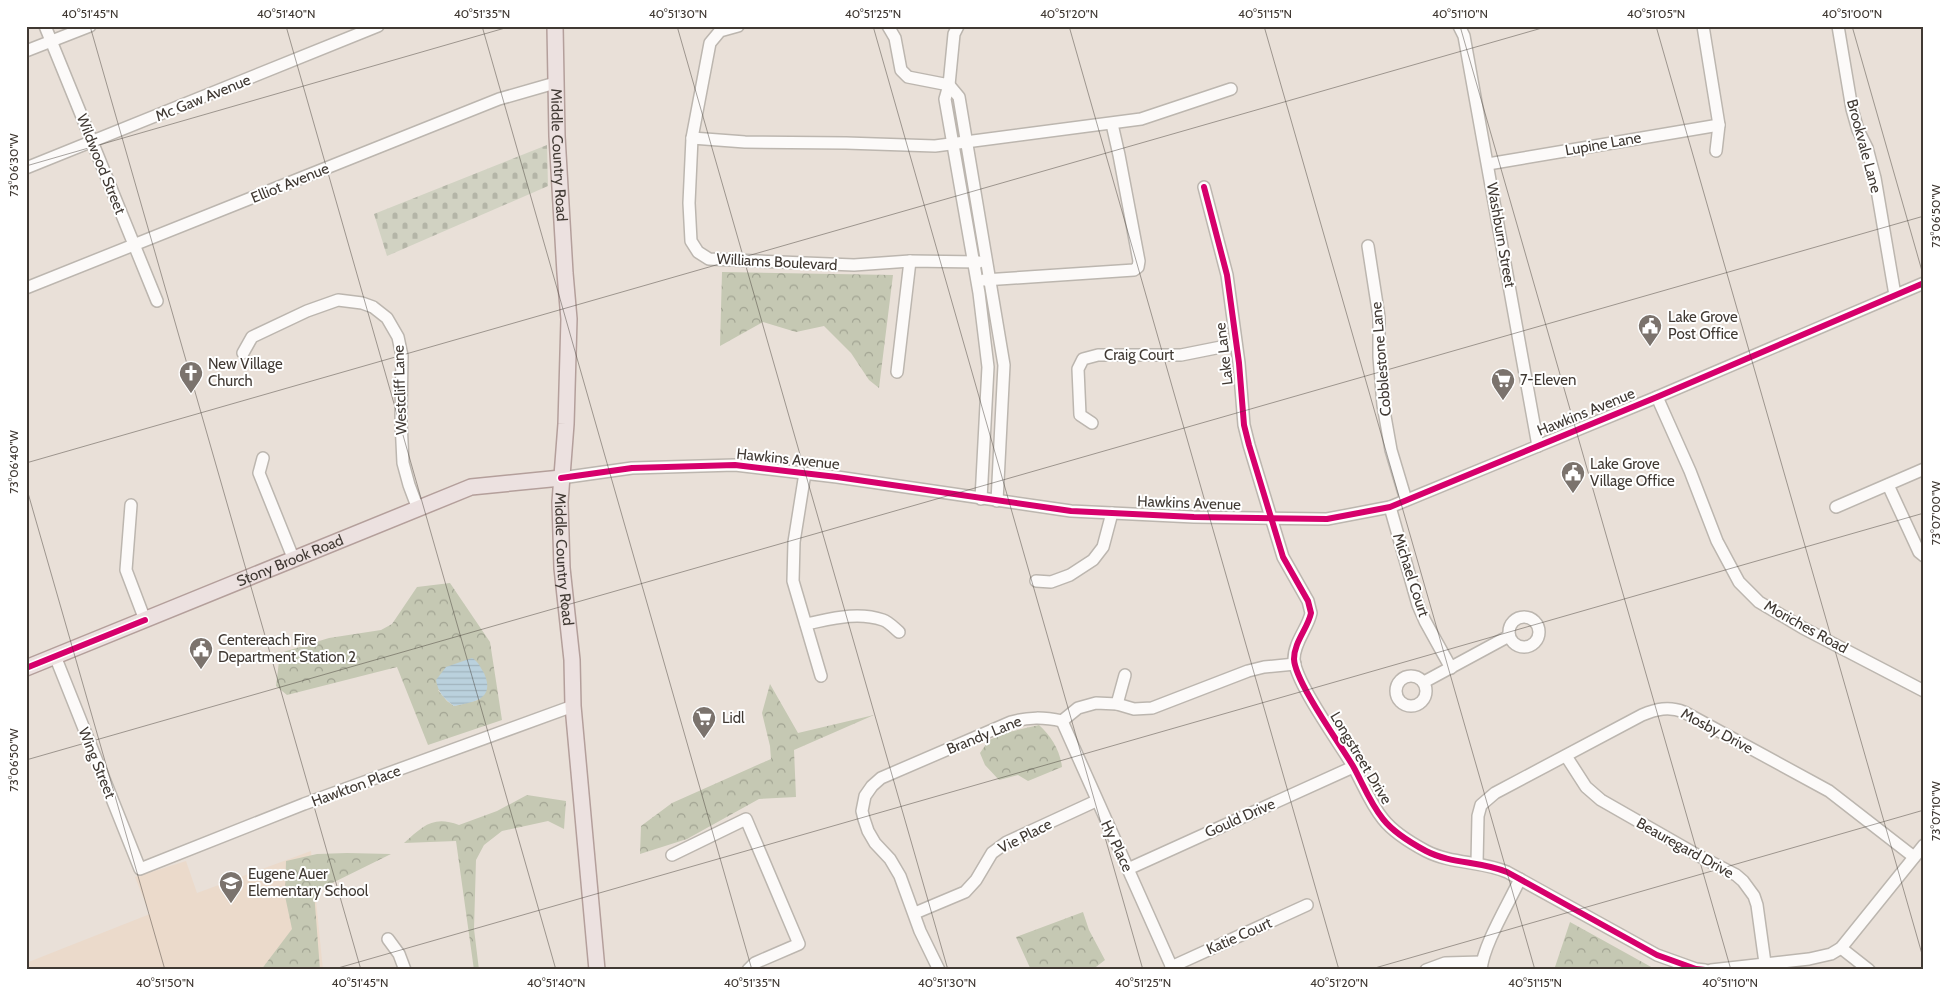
<svg xmlns="http://www.w3.org/2000/svg" width="1950" height="996" viewBox="0 0 1950 996" font-family="Cabin,sans-serif">
  <defs>
    <pattern id="forest-crowns" width="20" height="18" patternUnits="userSpaceOnUse" patternTransform="scale(1.25)"><rect width="20" height="18" fill="#c5c8b3"/><path d="M2 6a3 3 0 1 1 6 0M12 15a3 3 0 1 1 6 0" fill="none" stroke="#a1a392"/></pattern>
    <pattern id="cemetery-stones" width="16" height="16" patternUnits="userSpaceOnUse" patternTransform="scale(1.25)"><rect width="16" height="16" fill="#d1d2c2"/><path d="M2 7V4a2 2 0 0 1 4 0v3zM10 15v-3a2 2 0 0 1 4 0v3z" fill="#b4b5a7"/></pattern>
    <pattern id="water-rules" width="6" height="5" patternUnits="userSpaceOnUse" patternTransform="scale(1.25)"><rect width="6" height="5" fill="#bad1dd"/><path d="M0 2.5h6" fill="none" stroke="#a1b4be"/></pattern>
  </defs>
  <rect width="100%" height="100%" fill="#e9e0d8"/>
  <path fill="#ebdacb" d="M311 851 323 970H26V963L150 914 135 877 186 861 197 893Z"/>
  <g fill="url(#forest-crowns)" fill-rule="evenodd">
    <path d="M722 272 893 275 879 388 869 380 851 353 824 326 796 332 763 322 720 346Z"/>
    <path d="M450 583 490 642 502 720 428 745 397 667 287 695 276 686 280 653 329 638 381 630 392 624 417 587ZM438 690 478 700 454 706 447 701Z"/>
    <path d="M770 684 798 733 874 715 794 750 796 797 759 799 687 839 640 854 641 826 672 803 771 759 770 746 762 713Z"/>
    <path d="M1039 725C1051 736 1060 750 1062 767L1028 781 1018 775 999 780 985 765 980 753 989 740 1009 732Z"/>
    <path d="M527 795 566 801 564 829 548 821 502 831 484 845 476 860 474 929 479 970H474L456 841 404 843C423 826 433 815 459 825L497 811Z"/>
    <path d="M347 853 391 854 314 892 320 970H261L292 929 285 896 286 861 317 854Z"/>
    <path d="M1083 912 1089 930 1105 960 1092 970H1031L1016 937Z"/>
    <path d="M1570 922 1653 968 1654 970H1554Z"/>
  </g>
  <path fill="url(#cemetery-stones)" d="M547 145 548 186 387 256 374 214Z"/>
  <path fill="url(#water-rules)" d="M472 658C479 662 480 667 484 673 496 700 473 702 454 706 444 699 438 692 436 680L446 667Z"/>
  <g fill="none" stroke-linecap="round" stroke-linejoin="round">
    <g stroke="#bcb6af" stroke-width="14">
      <g id="minor">
        <path d="M45 26 157 301"/>
        <path d="M738 26 720 31 710 43 692 138 689 203 691 241 698 252 709 259 854 265 910 261 979 262"/>
        <path d="M888 26 895 38 901 70 908 77 949 85 954 34 958 26"/>
        <path d="M1459 26 1464 36 1538 446"/>
        <path d="M1703 26 1719 125 1716 151"/>
        <path d="M1838 26 1852 109 1858 130 1867 148 1875 178 1895 295"/>
        <path d="M26 51 90 26"/>
        <path d="M692 138 745 142 846 143 935 146 1141 119 1231 89"/>
        <path d="M1488 164 1719 125"/>
        <path d="M26 168 378 26"/>
        <path d="M1204 187 1227 275 1239 363 1244 425 1249 445 1283 557 1308 601 1311 613C1308 628 1294 642 1294 659 1295 682 1340 744 1353 766 1363 784 1370 803 1383 819 1394 833 1411 843 1426 851 1451 864 1481 861 1507 872L1657 955 1696 969 1705 970"/>
        <path d="M1368 246 1379 317V357L1383 405 1391 450 1406 500"/>
        <path d="M984 280 1134 270 1138 267 1139 261 1119 155 1112 124"/>
        <path d="M26 288 499 99 555 83"/>
        <path d="M243 353 252 337 307 311 338 300 362 303 373 307 387 318 398 337 402 356 401 421 403 463 409 485 418 509"/>
        <path d="M897 372 910 261"/>
        <path d="M1657 397 1690 471 1717 541 1739 582 1759 602 1803 628 1924 691"/>
        <path d="M1092 423 1080 415 1078 369 1083 359 1098 355H1181L1236 344"/>
        <path d="M263 458 259 473 294 560"/>
        <path d="M805 473 794 542 793 581 821 676"/>
        <path d="M561 478 632 468 735 465 837 477 1071 511 1194 517 1327 519 1390 507 1657 397 1924 283"/>
        <path d="M1888 485 1919 552 1924 556"/>
        <path d="M981 499 988 367 979 293 945 99 949 85 959 97 1004 365 997 501"/>
        <path d="M131 505 126 570 145 620"/>
        <path d="M1390 507 1418 605 1425 621 1451 668"/>
        <path d="M1836 507 1924 469"/>
        <path d="M1036 581 1051 582 1070 575 1093 560 1103 547 1112 513"/>
        <circle cx="1524" cy="632" r="15"/>
        <path d="M806 624C831 619 857 611 883 620 889 622 894 628 899 632"/>
        <path d="M55 656 140 869 304 804 573 706"/>
        <circle cx="1411" cy="691" r="15"/>
        <path d="M1424 682 1509 636"/>
        <path d="M1117 704 1125 675"/>
        <path d="M1062 721 1173 970"/>
        <path d="M1062 721 1078 708 1096 703 1117 704 1134 709 1152 708 1248 671 1264 667 1295 664"/>
        <path d="M1566 756 1586 787 1601 800 1699 856 1736 875 1743 881 1754 896 1757 905 1765 963"/>
        <path d="M672 855 746 819 799 944 755 963 748 970"/>
        <path d="M1477 863 1478 816 1481 805 1495 793 1642 715C1656 709 1669 706 1684 712L1829 791 1914 857"/>
        <path d="M1128 869 1353 767"/>
        <path d="M915 913 965 892 976 880 992 853 1007 842 1096 801"/>
        <path d="M388 939 399 954 405 970"/>
        <path d="M1841 948 1869 970"/>
        <path d="M1171 967 1307 905"/>
        <path d="M939 970 920 931 900 876 890 859 875 843 868 831 864 819 862 811 865 796 872 786 881 778 1011 722C1029 717 1043 717 1062 721"/>
        <path d="M1426 970 1445 963 1482 962"/>
        <path d="M1481 970C1483 945 1509 903 1520 879"/>
        <path d="M1711 970 1809 959 1831 954 1841 948 1924 845"/>
      </g>
    </g>
    <g stroke="#b49f9b" stroke-width="18">
      <g id="major">
        <path id="s1" d="M555 26 557 136 565 273 569 319 566 424 560 502 562 568 572 660 573 706 597 970"/>
        <path id="s2" d="M26 668 471 487 561 478"/>
      </g>
    </g>
    <use href="#minor" stroke="#fcfaf9" stroke-width="11"/>
    <use href="#major" stroke="#ece1e0" stroke-width="15"/>
    <g stroke="#fff" stroke-width="9">
      <g id="cycleway">
        <path d="M1204 187 1227 275 1239 363 1244 425 1249 445 1283 557 1308 601 1311 613C1308 628 1294 642 1294 659 1295 682 1340 744 1353 766 1363 784 1370 803 1383 819 1394 833 1411 843 1426 851 1451 864 1481 861 1507 872L1657 955 1696 969 1705 970"/>
        <path d="M561 478 632 468 735 465 837 477 1071 511 1194 517 1327 519 1390 507 1657 397 1924 283"/>
        <path d="M26 668 145 620"/>
      </g>
    </g>
    <use href="#cycleway" stroke="#d6006c" stroke-width="6"/>
  </g>
  <path fill="none" stroke="#403933" stroke-width="1" stroke-opacity="0.45" d="M90 26 361 970M286 26 556 970M482 26 752 970M677 26 948 970M873 26 1143 970M1069 26 1339 970M1264 26 1535 970M1460 26 1731 970M1656 26 1924 961M1852 26 1924 278M26 166 512 26M26 463 1549 26M26 486 165 970M26 760 1924 216M331 970 1924 513M1368 970 1924 810"/>
  <defs>
    <g id="civic-pin" transform="scale(1.25)"><path d="M0 17L-7.5 6A9.5 9.5 0 1 1 7.5 6Z" fill="#7b736d" stroke="#fff"/><path d="M-.6-6.5H3V-4.5H.6V-3L4-1V1h2V6H-6V1h2V-1L-.6-3ZM-1.2 2.5V6h2.4V2.5Z" fill="#fff"/></g>
    <g id="church-pin" transform="scale(1.25)"><path d="M0 17L-7.5 6A9.5 9.5 0 1 1 7.5 6Z" fill="#7b736d" stroke="#fff"/><path d="M-1.2-6h2.4v3.5h3.3v2.4h-3.3V6h-2.4V-.1h-3.3v-2.4h3.3Z" fill="#fff"/></g>
    <g id="supermarket-pin" transform="scale(1.25)"><path d="M0 17L-7.5 6A9.5 9.5 0 1 1 7.5 6Z" fill="#7b736d" stroke="#fff"/><path d="M-6-5.5h2.5l.6 2H6L4.5 2H-2.5L-4.4-4H-6ZM-1.5 3.2a1.3 1.3 0 1 0 .1 0ZM3 3.2a1.3 1.3 0 1 0 .1 0Z" fill="#fff"/></g>
    <g id="school-pin" transform="scale(1.25)"><path d="M0 17L-7.5 6A9.5 9.5 0 1 1 7.5 6Z" fill="#7b736d" stroke="#fff"/><path d="M0-5L7-2L0 1L-7-2ZM-4 1L0 2.5L4 1V4Q0 6-4 4Z" fill="#fff"/></g>
  </defs>
  <g fill-rule="evenodd">
    <use href="#civic-pin" x="1650" y="326"/>
    <use href="#church-pin" x="191" y="373"/>
    <use href="#supermarket-pin" x="1503" y="380"/>
    <use href="#civic-pin" x="1573" y="473"/>
    <use href="#civic-pin" x="201" y="649"/>
    <use href="#supermarket-pin" x="704" y="718"/>
    <use href="#school-pin" x="231" y="883"/>
  </g>
  <g text-anchor="middle" dominant-baseline="central" stroke-width="4" stroke-linejoin="round" paint-order="stroke">
    <g font-size="15" fill="#403933" stroke="#fff">
      <text transform="translate(203 98) rotate(-22)">Mc Gaw Avenue</text>
      <text transform="translate(1603 144) rotate(-10)">Lupine Lane</text>
      <text transform="translate(1864 146) rotate(75)">Brookvale Lane</text>
      <text stroke="none"><textPath href="#s1" startOffset="129">Middle Country Road</textPath></text>
      <text transform="translate(101 164) rotate(68)">Wildwood Street</text>
      <text transform="translate(290 183) rotate(-22)">Elliot Avenue</text>
      <text transform="translate(1501 235) rotate(80)">Washburn Street</text>
      <text transform="translate(777 262) rotate(3)">Williams Boulevard</text>
      <text transform="translate(1224 354) rotate(-97)">Lake Lane</text>
      <text x="1139" y="355">Craig Court</text>
      <text transform="translate(1381 359) rotate(-95)">Cobblestone Lane</text>
      <text transform="translate(400 390) rotate(-92)">Westcliff Lane</text>
      <text transform="translate(1586 412) rotate(-22)">Hawkins Avenue</text>
      <text transform="translate(788 459) rotate(6)">Hawkins Avenue</text>
      <text transform="translate(1189 503) rotate(2)">Hawkins Avenue</text>
      <text stroke="none"><textPath href="#s1" startOffset="534">Middle Country Road</textPath></text>
      <text stroke="none"><textPath href="#s2" startOffset="285">Stony Brook Road</textPath></text>
      <text transform="translate(1411 575) rotate(72)">Michael Court</text>
      <text transform="translate(1806 627) rotate(29)">Moriches Road</text>
      <text transform="translate(1717 731) rotate(28)">Mosby Drive</text>
      <text transform="translate(984 735) rotate(-22)">Brandy Lane</text>
      <text transform="translate(1361 758) rotate(59)">Longstreet Drive</text>
      <text transform="translate(97 763) rotate(68)">Wing Street</text>
      <text transform="translate(356 786) rotate(-20)">Hawkton Place</text>
      <text transform="translate(1240 818) rotate(-24)">Gould Drive</text>
      <text transform="translate(1025 836) rotate(-27)">Vie Place</text>
      <text transform="translate(1117 846) rotate(65)">Hy Place</text>
      <text transform="translate(1685 848) rotate(29)">Beauregard Drive</text>
      <text transform="translate(1239 936) rotate(-24)">Katie Court</text>
    </g>
    <g font-size="15" fill="#403933" stroke="#fff" text-anchor="start">
      <text x="1668" y="317">Lake Grove<tspan x="1668" dy="17">Post Office</tspan></text>
      <text x="208" y="364">New Village<tspan x="208" dy="17">Church</tspan></text>
      <text x="1520" y="380">7-Eleven</text>
      <text x="1590" y="464">Lake Grove<tspan x="1590" dy="17">Village Office</tspan></text>
      <text x="218" y="640">Centereach Fire<tspan x="218" dy="17">Department Station 2</tspan></text>
      <text x="722" y="718">Lidl</text>
      <text x="248" y="874">Eugene Auer<tspan x="248" dy="17">Elementary School</tspan></text>
    </g>
  </g>
  <rect width="1950" height="996" fill="none" stroke="#ffffff" stroke-width="55"/>
  <rect x="28" y="28" width="1894" height="940" fill="none" stroke="#403933" stroke-width="2"/>
  <g font-size="12" text-anchor="middle" fill="#403933">
    <text x="90" y="18">40°51'45"N</text>
    <text x="286" y="18">40°51'40"N</text>
    <text x="482" y="18">40°51'35"N</text>
    <text x="678" y="18">40°51'30"N</text>
    <text x="873" y="18">40°51'25"N</text>
    <text x="1069" y="18">40°51'20"N</text>
    <text x="1265" y="18">40°51'15"N</text>
    <text x="1460" y="18">40°51'10"N</text>
    <text x="1656" y="18">40°51'05"N</text>
    <text x="1852" y="18">40°51'00"N</text>
    <text transform="translate(14 165) rotate(-90)" y="4">73°06'30"W</text>
    <text transform="translate(1936 216) rotate(-90)" y="4">73°06'50"W</text>
    <text transform="translate(14 462) rotate(-90)" y="4">73°06'40"W</text>
    <text transform="translate(1936 513) rotate(-90)" y="4">73°07'00"W</text>
    <text transform="translate(14 760) rotate(-90)" y="4">73°06'50"W</text>
    <text transform="translate(1936 811) rotate(-90)" y="4">73°07'10"W</text>
    <text x="165" y="987">40°51'50"N</text>
    <text x="360" y="987">40°51'45"N</text>
    <text x="556" y="987">40°51'40"N</text>
    <text x="752" y="987">40°51'35"N</text>
    <text x="947" y="987">40°51'30"N</text>
    <text x="1143" y="987">40°51'25"N</text>
    <text x="1339" y="987">40°51'20"N</text>
    <text x="1535" y="987">40°51'15"N</text>
    <text x="1730" y="987">40°51'10"N</text>
  </g>
</svg>
